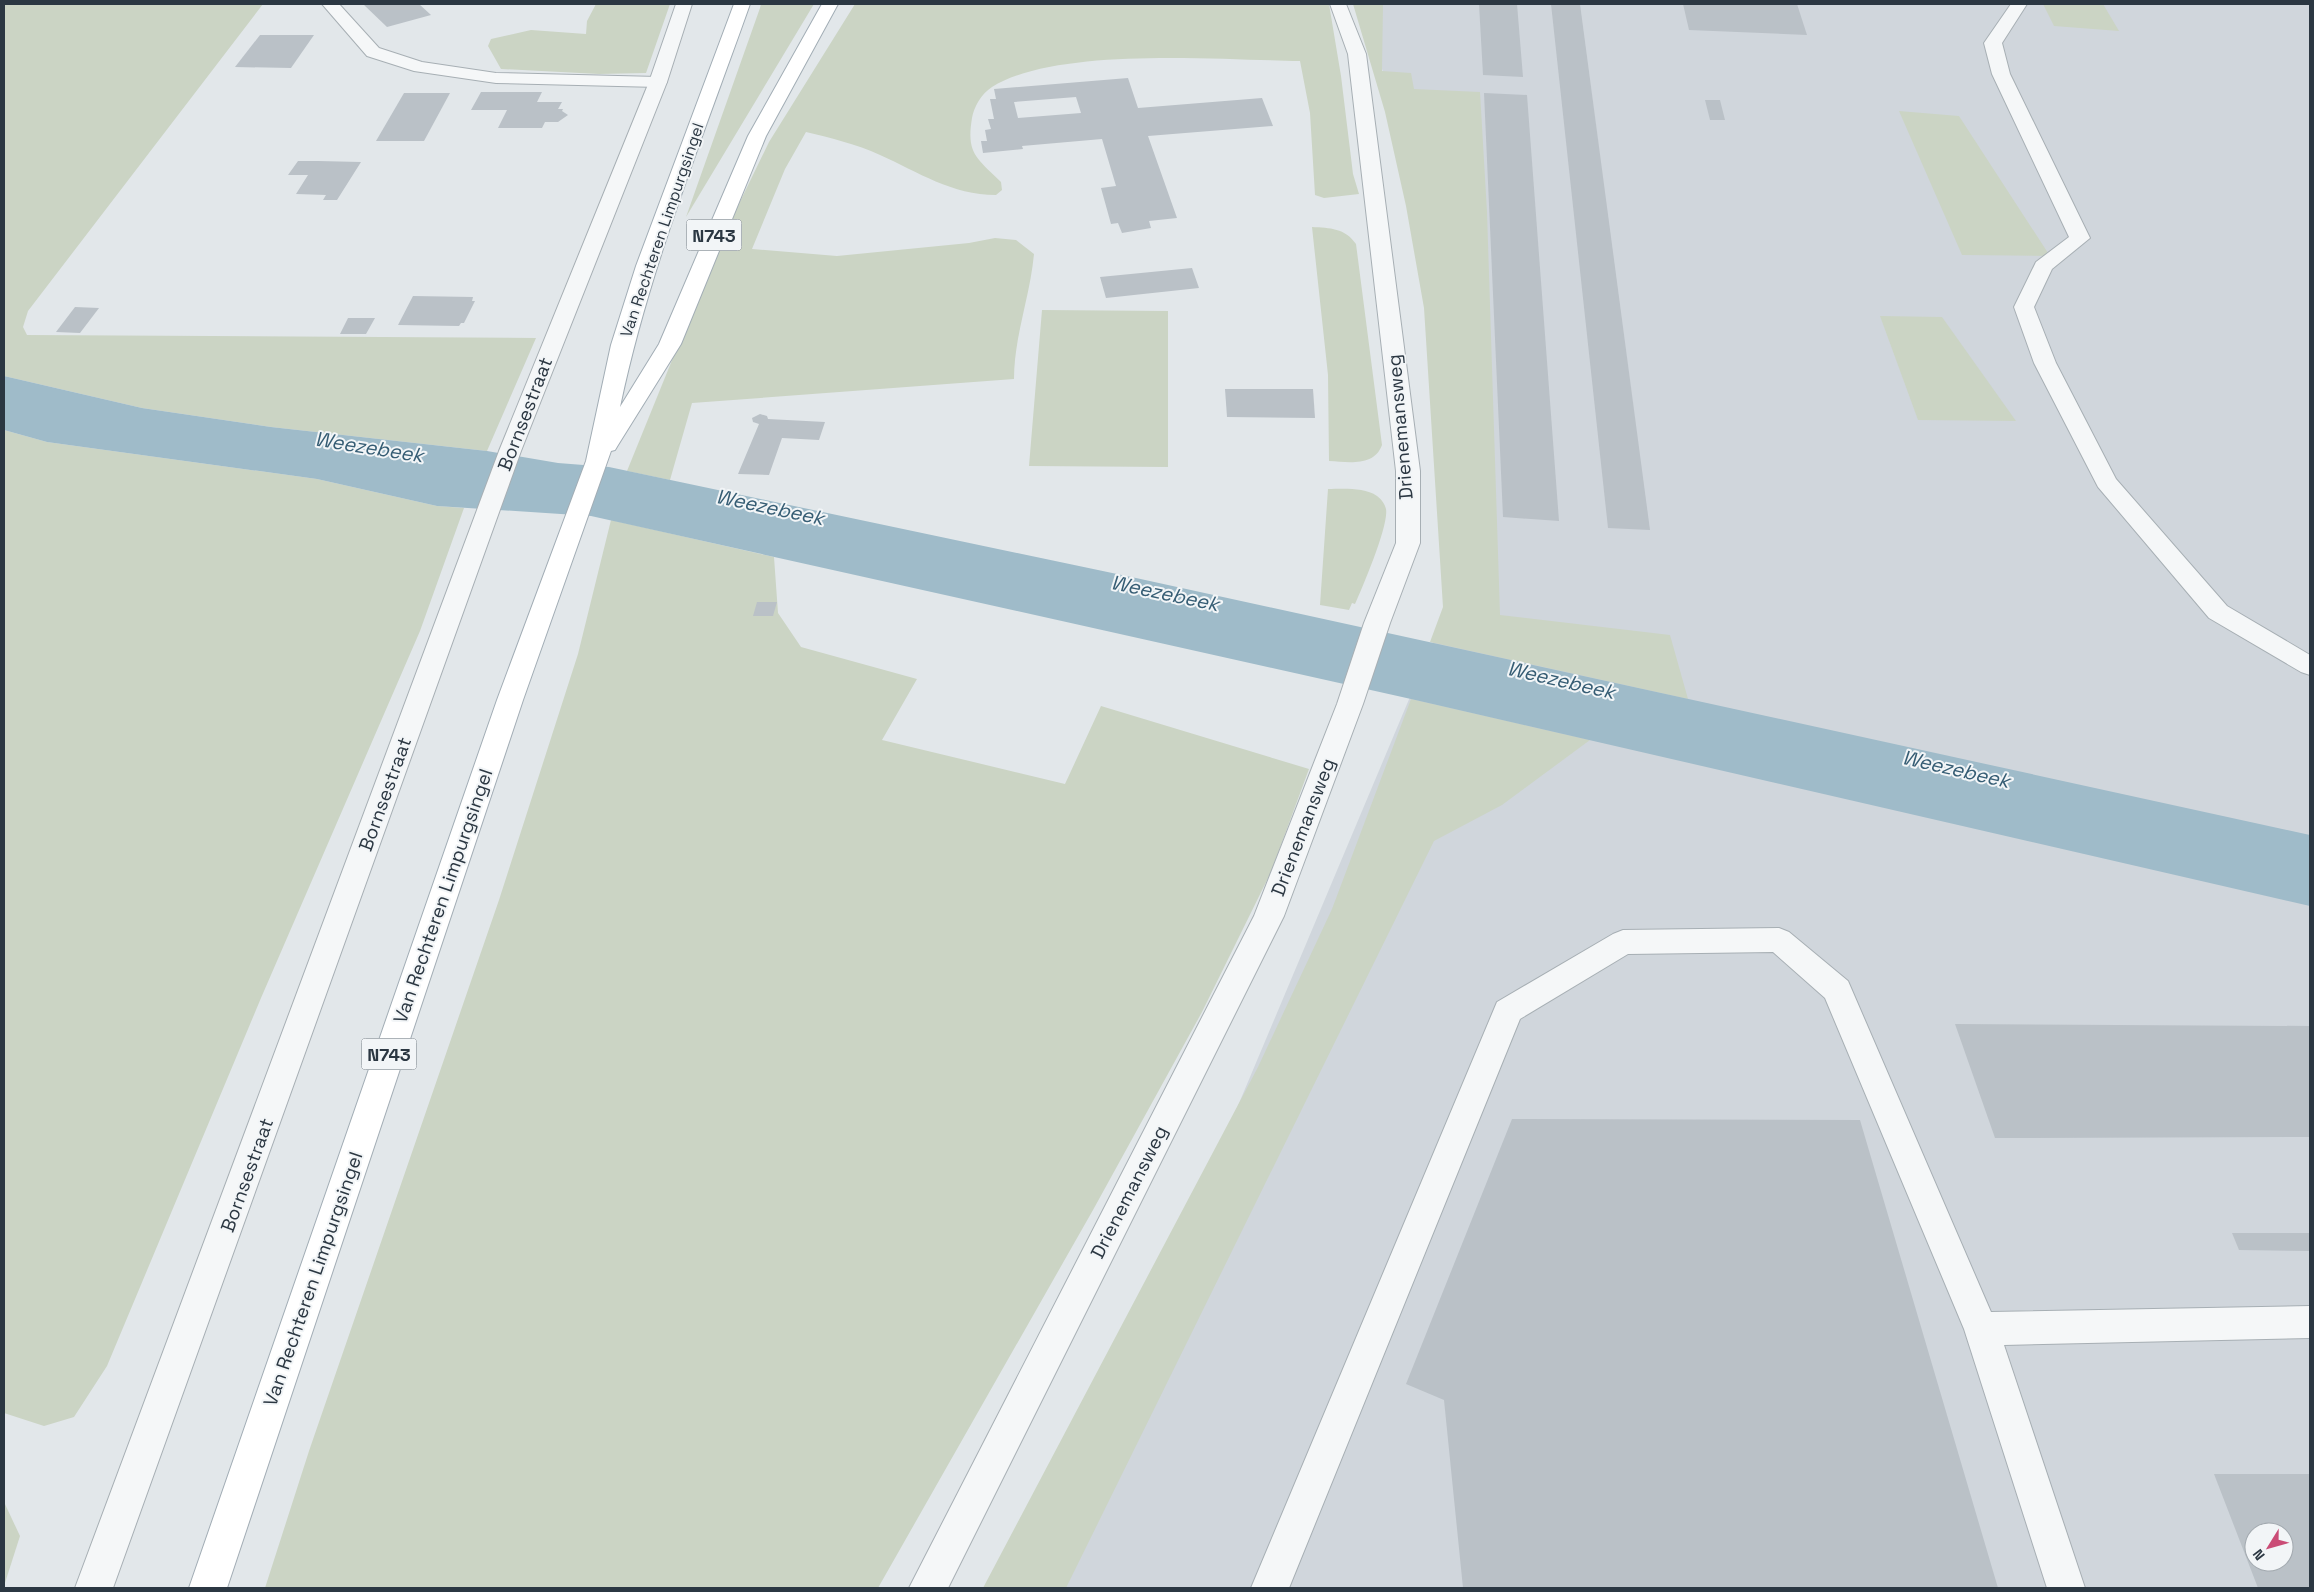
<svg xmlns="http://www.w3.org/2000/svg" width="2314" height="1592" viewBox="0 0 2314 1592" font-family="'Space Grotesk',sans-serif">
  <rect width="100%" height="100%" fill="#e2e7ea"/>
  <path fill="#d0d6dc" fill-rule="evenodd" d="M1361 4H2310V1588H1035L1471 552 1383 72ZM2254 1532H2284V1562H2254Z"/>
  <g fill="#cbd4c4">
    <path d="M4 4H263L28 311 23 327 27 335 536 338 487 451 271 427 142 408 4 376Z"/>
    <path d="M596 4H670L646 73 599 74 501 69 488 46 491 39 531 30 586 34 587 21Z"/>
    <path d="M761 4H814L686 217 760 8Z"/>
    <path d="M855 4H1329L1341 76 1353 174 1359 194 1324 198 1315 195 1310 113 1300 61C1220 60 1058 46 992 87 981 94 974 107 972 118 966 154 977 158 1001 182L1002 190 996 195C952 195 918 172 880 155 856 144 831 138 806 132L785 169 752 249 837 256 969 243 995 238 1016 240 1034 254C1030 297 1014 337 1014 379L692 403 670 480 627 471 718 247 769 142Z"/>
    <path d="M1353 4H1383L1382 71 1411 73 1414 89 1480 92 1487 212 1500 615 1670 635 1688 699 1430 642 1443 607 1424 308 1406 206 1385 112Z"/>
    <path d="M2043 4H2103L2119 31 2054 26Z"/>
    <path d="M1899 111 1959 116 2050 256 1962 255Z"/>
    <path d="M1312 227C1330 228 1345 228 1356 244L1382 445C1374 467 1348 462 1329 461L1328 375Z"/>
    <path d="M1042 310 1168 311V467L1029 466Z"/>
    <path d="M1880 316 1942 317 2016 421 1918 420Z"/>
    <path d="M4 430 47 442 317 479 437 506 464 508 420 631 261 998 107 1366 74 1417 44 1426 4 1413Z"/>
    <path d="M1328 489C1343 489 1364 487 1377 496 1381 499 1385 504 1386 509 1389 525 1363 586 1355 604L1352 603 1349 610 1320 605Z"/>
    <path d="M611 520 774 557 778 613 801 647 917 679 882 740 1065 784 1101 706 1309 769 1271 872 1202 1012 1093 1210 878 1588H265L309 1451 499 900 578 654Z"/>
    <path d="M1411 699 1590 740 1502 805 1434 841 1066 1588H983L1258 1067 1332 909Z"/>
    <path d="M4 1502 20 1536 4 1586Z"/>
  </g>
  <path fill="#9fbbc9" d="M4 376 142 408 271 427 487 451 558 463 609 467 1136 578 2310 835V906L1411 699 591 516 437 506 317 479 47 442 4 430Z"/>
  <g fill="#bac1c7" fill-rule="evenodd">
    <path d="M363 4H419L431 15 387 27Z"/>
    <path d="M1479 4H1517L1523 77 1483 75Z"/>
    <path d="M1551 4H1580L1650 530 1608 528Z"/>
    <path d="M1683 4H1797L1807 35 1689 30Z"/>
    <path d="M260 35H314L291 68 235 67Z"/>
    <path d="M1128 78 1138 108 1262 98 1273 126 1148 136 1177 218 1149 221 1151 228 1122 233 1118 223 1111 224 1101 188 1116 186 1102 139 1022 146 1023 149 983 153 981 141H987L985 130 991 129 988 119H994L990 99H996L994 89ZM1076 97 1081 113 1018 118 1014 102Z"/>
    <path d="M481 92H542L537 102H562L558 109H563L562 111 568 115 558 122H545L542 128H498L507 110H471Z"/>
    <path d="M404 93H450L424 141H376Z"/>
    <path d="M1484 93 1527 95 1559 521 1503 517Z"/>
    <path d="M1705 100H1720L1725 120H1710Z"/>
    <path d="M298 161H318L361 162 337 200H323L326 195 296 194 308 175H288Z"/>
    <path d="M1192 268 1199 288 1106 298 1100 277Z"/>
    <path d="M413 296 473 297 472 301H475L464 323H461L459 326 398 325Z"/>
    <path d="M75 307 99 308 80 333 56 332Z"/>
    <path d="M348 318H375L366 334H340Z"/>
    <path d="M1225 389H1313L1315 418 1227 417Z"/>
    <path d="M760 414 767 416 768 419 825 422 819 440 782 438 769 475 738 474 759 424 753 422 752 418Z"/>
    <path d="M757 602H777L773 616H753Z"/>
    <path d="M1955 1024 2310 1026V1137L1995 1138Z"/>
    <path d="M1512 1119 1860 1120 1998 1588H1463L1444 1400 1406 1384Z"/>
    <path d="M2232 1233H2310V1251L2239 1250Z"/>
    <path d="M2214 1474H2310V1588H2258ZM2254 1532H2284V1562H2254Z"/>
  </g>
  <g fill="none" stroke-linecap="round" stroke-linejoin="round">
    <g stroke="#a7afb4" stroke-width="2">
      <g id="service">
        <path d="M322 4H339L379 48 422 62 496 73 658 77 664 78 667 82 664 86 658 87 496 83 414 71 367 56Z"/>
        <path d="M2011 4H2027L2002 43 2010 74 2090 238 2052 269 2034 307 2056 363 2116 479 2227 606 2310 655V675L2301 672 2209 618 2098 487 2034 363 2014 307 2036 262 2069 237 1992 74 1984 43Z"/>
        <path d="M1779 928 1789 932 1848 981 1991 1312 2310 1306V1338L2004 1345 2085 1588H2047L1964 1329 1825 998 1773 952 1628 954 1520 1019 1289 1588H1251L1497 1002 1613 934 1623 930Z"/>
      </g>
    </g>
    <g stroke="#a7afb4" stroke-width="2">
      <g id="minor">
        <path d="M676 4H692L667 82 521 451 113 1588H75L499 451 649 82Z"/>
        <path d="M1330 4H1346L1366 54 1420 471V543L1390 623 1363 704 1284 916 948 1588H909L1254 916 1337 704 1364 623 1396 543V471L1348 54Z"/>
      </g>
    </g>
    <g stroke="#a2adb5" stroke-width="2">
      <path id="primary" d="M734 4H750C703 137 649 268 620 407L659 344 748 136 822 4H838L766 136 681 344 618 445 615 450 611 451 523 700 227 1588H189L497 700 586 461 611 345 636 266Z"/>
    </g>
    <use href="#service" fill="#f5f7f8" fill-rule="evenodd"/>
    <use href="#minor" fill="#f5f7f8" fill-rule="evenodd"/>
    <use href="#primary" fill="#fff" fill-rule="evenodd"/>
  </g>
  <g text-anchor="middle" dominant-baseline="central" stroke-width="4" stroke-linejoin="round" paint-order="stroke">
    <g font-size="16" fill="#2b3742" stroke="#f2f5f7">
      <text transform="translate(662 230) rotate(-71)">Van Rechteren Limpurgsingel</text>
    </g>
    <g fill="#f2f5f7" stroke="#677078" stroke-width="1">
      <rect x="686.5" y="219.5" width="55" height="31" rx="4"/>
      <rect x="361.5" y="1038.5" width="55" height="31" rx="4"/>
    </g>
    <g font-size="18" font-weight="bold" fill="#2b3742">
      <text x="714" y="235">N743</text>
      <text x="389" y="1054">N743</text>
    </g>
    <g font-size="19" fill="#2b3742" stroke="#f2f5f7">
      <text transform="translate(525 414) rotate(-69)">Bornsestraat</text>
      <text transform="translate(1400 427) rotate(-95)">Drienemansweg</text>
      <text transform="translate(385 794) rotate(-70)">Bornsestraat</text>
      <text transform="translate(1303 827) rotate(-69)">Drienemansweg</text>
      <text transform="translate(443 896) rotate(-71)">Van Rechteren Limpurgsingel</text>
      <text transform="translate(247 1175) rotate(-70)">Bornsestraat</text>
      <text transform="translate(1129 1192) rotate(-63)">Drienemansweg</text>
      <text transform="translate(313 1279) rotate(-71)">Van Rechteren Limpurgsingel</text>
    </g>
    <g font-size="20" font-style="italic" fill="#365d74" stroke="#f2f5f7">
      <text transform="translate(369 447) rotate(9)">Weezebeek</text>
      <text transform="translate(770 507) rotate(12)">Weezebeek</text>
      <text transform="translate(1165 593) rotate(12)">Weezebeek</text>
      <text transform="translate(1561 680) rotate(13)">Weezebeek</text>
      <text transform="translate(1956 769) rotate(13)">Weezebeek</text>
    </g>
  </g>
  <rect width="2314" height="1592" fill="none" stroke="#2b3742" stroke-width="10"/>
  <g transform="translate(2269 1547) rotate(233)"><circle r="24" fill="#f2f5f7" stroke="#a2a9af"/>
  <path d="M0-4L9 19L0 12L-9 19Z" fill="#ca4c76"/>
  <text y="-8" font-size="14" font-weight="bold" text-anchor="middle" fill="#2b3742">N</text>
  </g>
</svg>
